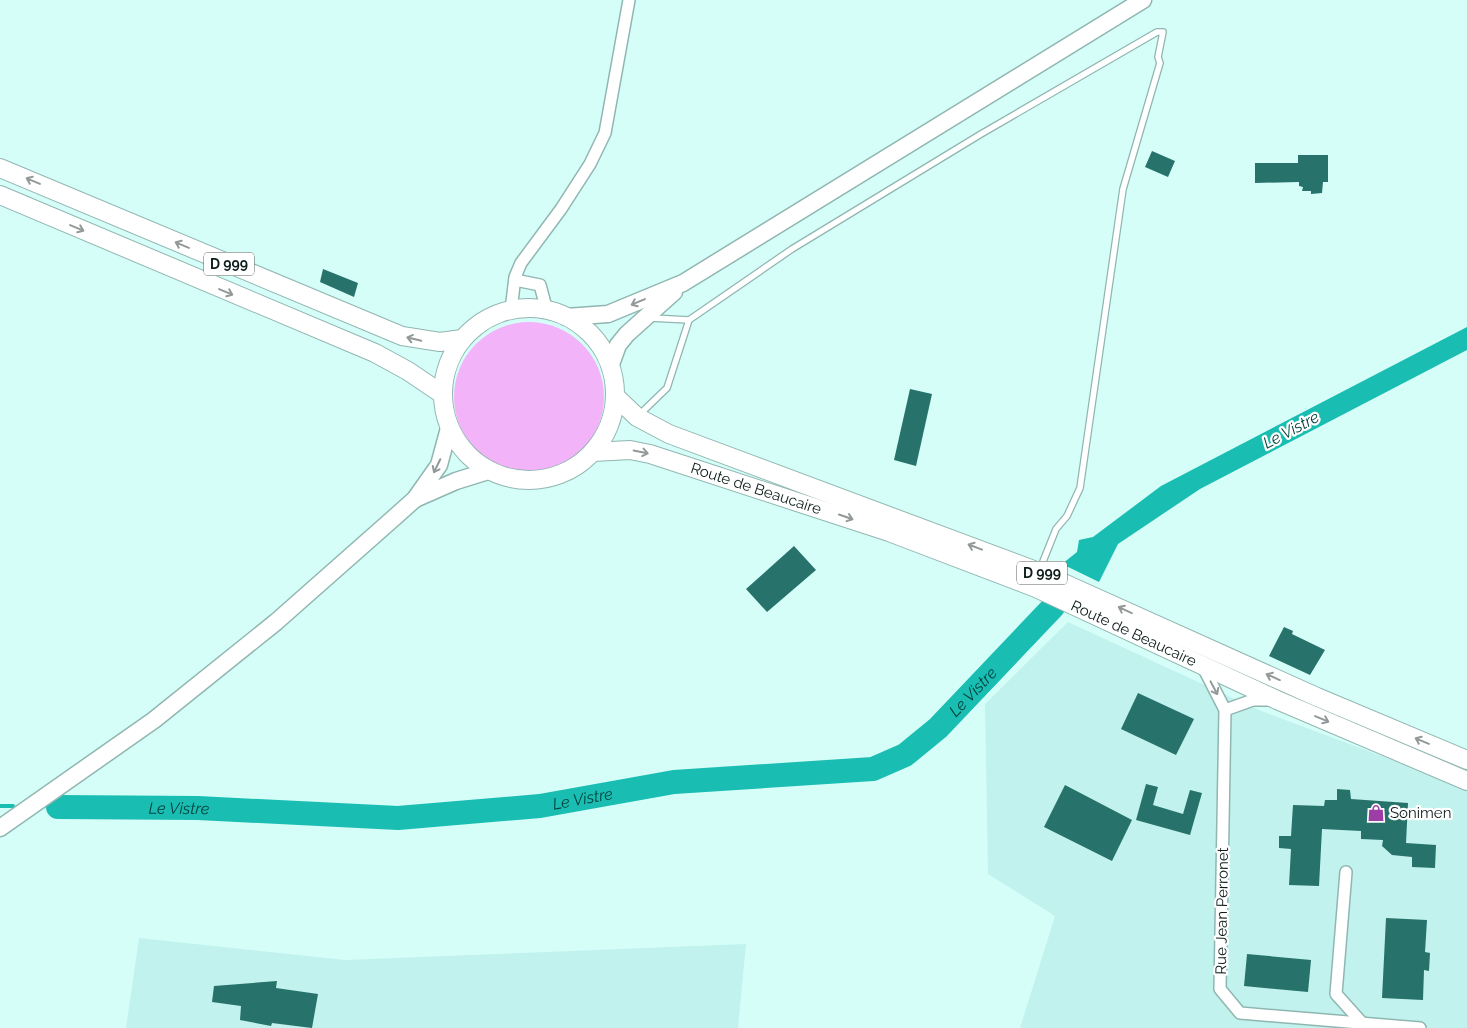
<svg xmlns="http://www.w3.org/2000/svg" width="1467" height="1028" viewBox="0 0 1467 1028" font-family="Raleway,sans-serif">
  <rect width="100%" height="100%" fill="#d6fef9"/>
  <g fill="#c1f2ed">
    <path d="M1068 622 1259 710 1467 788V1028H1020L1055 916 988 874 985 704Z"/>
    <path d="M139 938 345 960 746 944 738 1028H126Z"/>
  </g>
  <circle fill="#f3b3f9" cx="529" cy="397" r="75"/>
  <path fill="#1abdb2" d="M1467 327V350L1200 489 1118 544 1099 582 1062 564 1077 552 1079 540 1093 537 1161 486Z"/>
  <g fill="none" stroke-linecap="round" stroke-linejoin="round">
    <g stroke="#1abdb2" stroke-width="4">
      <path d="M0 806H13"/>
      <path d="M48 807H58"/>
    </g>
    <path stroke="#1abdb2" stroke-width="24" id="s1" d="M58 807 198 808 398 818 540 806 674 782 873 769 905 755 938 728 1053 607"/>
  </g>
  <g fill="#27726b">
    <path d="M1152 151 1175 161 1168 177 1145 167Z"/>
    <path d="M1298 155H1328V182H1323L1322 193 1311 194V191H1302L1303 187 1299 186V182L1255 183V163H1298Z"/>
    <path d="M323 269 358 283 354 297 320 282Z"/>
    <path d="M910 389 932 394 916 466 894 460Z"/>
    <path d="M794 546 816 570 767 612 746 589Z"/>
    <path d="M1284 627 1293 631 1292 634 1325 650 1310 675 1269 656Z"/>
    <path d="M1138 693 1194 719 1176 755 1121 729Z"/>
    <path d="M1146 784 1158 787 1153 805 1183 814 1190 790 1202 793 1190 835 1136 820Z"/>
    <path d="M1065 785 1132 820 1112 861 1044 827Z"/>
    <path d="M1337 789 1350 790 1351 799 1408 803 1406 843 1436 845 1435 868 1412 867V857L1392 855 1382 846 1383 840 1361 839V831L1322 829 1319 886 1289 885 1291 849 1279 848V836H1291L1293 805 1324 806 1325 800H1337Z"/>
    <path d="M1386 918 1427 920 1425 952 1430 953 1429 971 1424 970 1423 1000 1382 998Z"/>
    <path d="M1247 954 1311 960 1308 992 1244 986Z"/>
    <path d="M277 981 276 988 318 994 312 1028 272 1023 271 1026 240 1020 241 1006 212 1002 214 986Z"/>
  </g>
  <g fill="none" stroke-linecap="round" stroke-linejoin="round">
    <g stroke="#90b6b1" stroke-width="8">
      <g id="service">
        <path d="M651 318 689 320 792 249 981 134 1157 32H1163L1158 57 1160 63 1123 189 1080 488 1067 516 1056 529 1040 569"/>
        <path d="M639 415 667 388 689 320"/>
      </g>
    </g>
    <g stroke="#90b6b1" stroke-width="14">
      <g id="minor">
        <path d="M515 280 540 285 547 311"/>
        <path d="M511 310 515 277 521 263 561 209 590 164 605 133 629 0"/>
        <path d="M1202 665 1225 710 1220 989 1240 1013 1420 1028"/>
        <path d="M1225 710 1253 700H1272"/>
        <path d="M1346 872 1336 994 1363 1024"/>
      </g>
    </g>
    <g stroke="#90b6b1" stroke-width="19">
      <g id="secondary">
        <path d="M566 317 608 314 683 283 1143 0"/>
        <path d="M610 367 618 345 627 334 674 292"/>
        <path d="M415 499 456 481 488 471"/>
        <path d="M0 828 154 720 276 622 396 516 415 499 439 465 449 428"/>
      </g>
    </g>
    <g stroke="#90b6b1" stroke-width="20">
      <g id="primary">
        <path d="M0 168 402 336 440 342 462 339"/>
        <path d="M0 195 375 353 408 371 442 394"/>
        <circle cx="529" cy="394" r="86"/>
        <path d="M615 396 637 417 669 434 1039 572 1317 697 1467 760"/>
        <path id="s2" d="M593 452 630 450 650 454 889 532 1036 588 1277 700 1467 781"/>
      </g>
    </g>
    <use href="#service" stroke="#fff" stroke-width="5.5"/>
    <use href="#minor" stroke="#fff" stroke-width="11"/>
    <use href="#secondary" stroke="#fff" stroke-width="16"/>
    <use href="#primary" stroke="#fff" stroke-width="18"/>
  </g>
  <defs><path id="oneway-shaft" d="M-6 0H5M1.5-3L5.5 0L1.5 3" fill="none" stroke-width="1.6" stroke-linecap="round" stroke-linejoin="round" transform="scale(1.25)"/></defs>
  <g stroke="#929998">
    <use href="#oneway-shaft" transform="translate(33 181) rotate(-157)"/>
    <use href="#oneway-shaft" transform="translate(77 228) rotate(23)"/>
    <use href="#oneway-shaft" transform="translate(182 245) rotate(-157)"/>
    <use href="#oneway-shaft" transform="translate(226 292) rotate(23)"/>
    <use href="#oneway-shaft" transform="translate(638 302) rotate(157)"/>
    <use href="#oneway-shaft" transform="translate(414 339) rotate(-167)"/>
    <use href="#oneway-shaft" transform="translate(641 452) rotate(11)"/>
    <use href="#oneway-shaft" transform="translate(437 466) rotate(116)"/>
    <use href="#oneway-shaft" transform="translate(846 517) rotate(19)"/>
    <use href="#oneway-shaft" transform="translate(975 547) rotate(-159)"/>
    <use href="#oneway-shaft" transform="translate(1125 610) rotate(-155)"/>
    <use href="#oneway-shaft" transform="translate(1273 677) rotate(-156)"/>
    <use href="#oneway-shaft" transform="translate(1214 688) rotate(62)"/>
    <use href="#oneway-shaft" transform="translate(1322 719) rotate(23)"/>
    <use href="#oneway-shaft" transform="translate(1422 741) rotate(-157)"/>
  </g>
  <defs>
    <g id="shop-bare" transform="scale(1.35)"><path d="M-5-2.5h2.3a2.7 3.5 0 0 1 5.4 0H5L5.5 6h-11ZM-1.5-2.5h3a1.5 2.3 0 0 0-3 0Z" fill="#9d3ea7" stroke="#fff" stroke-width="2.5" paint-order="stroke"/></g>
  </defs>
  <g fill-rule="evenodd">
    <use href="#shop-bare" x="1376" y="813"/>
  </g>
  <g text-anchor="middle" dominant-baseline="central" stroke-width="4.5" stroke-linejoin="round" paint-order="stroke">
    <g fill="#fff" stroke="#56605f" stroke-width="1">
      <rect x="204" y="252.5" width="50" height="23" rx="4"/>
      <rect x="1017" y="561.5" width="50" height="23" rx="4"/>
    </g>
    <g font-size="14" font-weight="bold" fill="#0d1c1a">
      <text x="229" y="264">D 999</text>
      <text x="1042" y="573">D 999</text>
    </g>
    <g font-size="15" fill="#0d1c1a" stroke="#fff">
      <text stroke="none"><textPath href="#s2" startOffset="169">Route de Beaucaire</textPath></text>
      <text stroke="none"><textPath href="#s2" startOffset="574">Route de Beaucaire</textPath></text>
      <text transform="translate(1222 911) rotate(-89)">Rue Jean Perronet</text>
    </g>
    <g font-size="15" fill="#0d1c1a" stroke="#fff" text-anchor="start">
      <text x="1390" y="813">Sonimen</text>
    </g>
    <g font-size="16" font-style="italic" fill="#00423d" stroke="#fff">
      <text transform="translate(1291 430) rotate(-28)">Le Vistre</text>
      <text stroke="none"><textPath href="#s1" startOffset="946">Le Vistre</textPath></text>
      <text stroke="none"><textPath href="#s1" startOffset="526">Le Vistre</textPath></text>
      <text stroke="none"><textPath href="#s1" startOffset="121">Le Vistre</textPath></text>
    </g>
  </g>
</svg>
